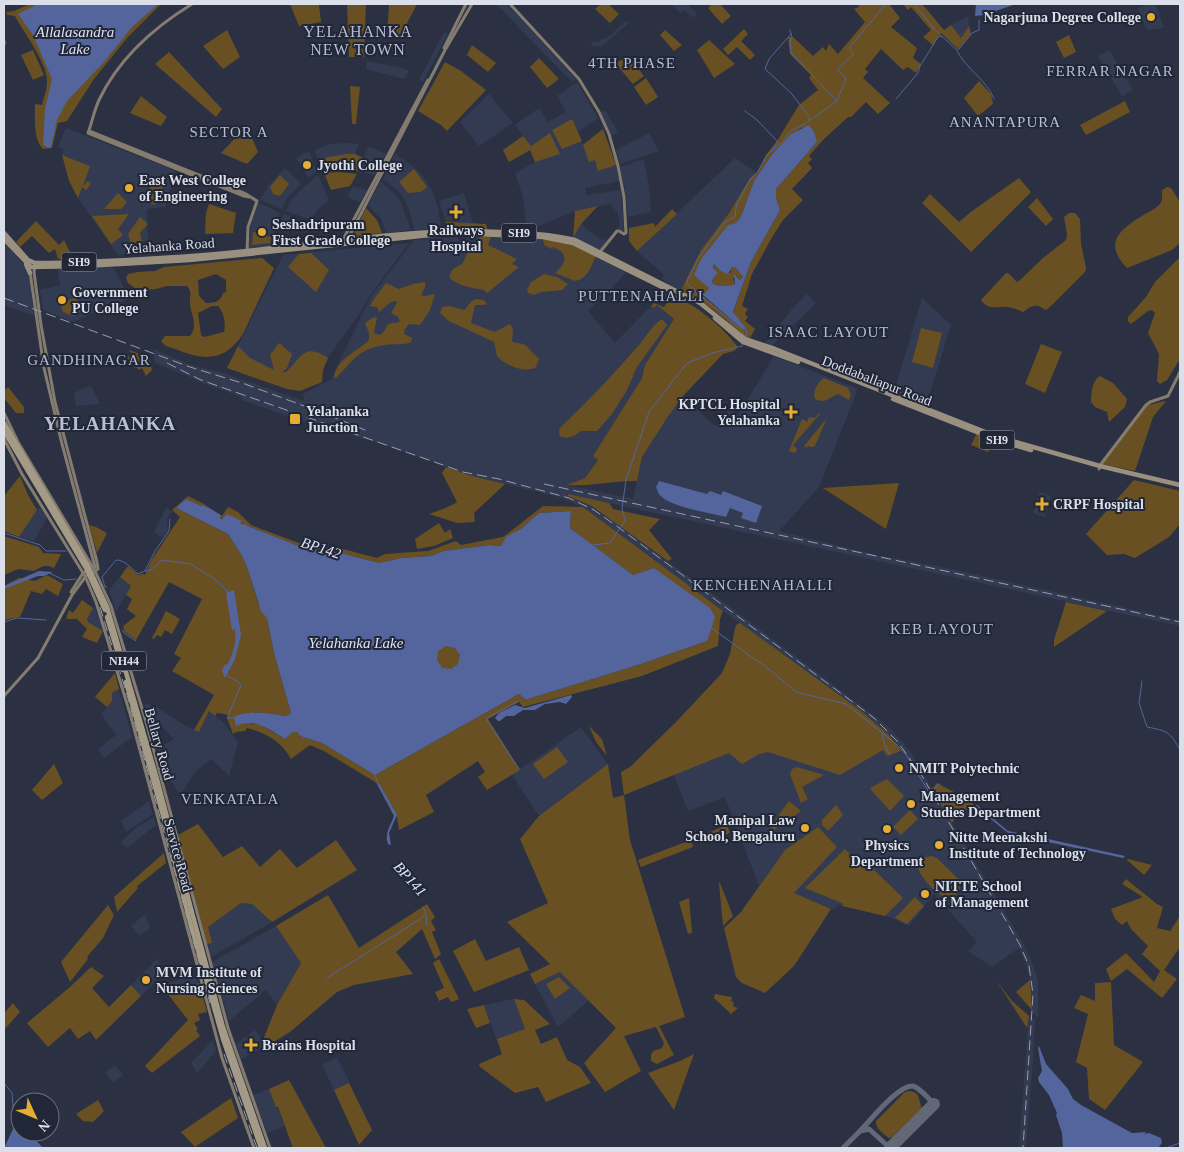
<svg xmlns="http://www.w3.org/2000/svg" width="1184" height="1152" viewBox="0 0 1184 1152" font-family="Georgia,serif">
  <rect width="100%" height="100%" fill="#2b3142"/>
  <g fill="#333b52">
    <path d="M496 4H507L576 79 572 82Z"/>
    <path d="M670 4H688L697 14 693 18 685 10 681 13Z"/>
    <path d="M1149 4H1155L1164 28 1148 30 1145 26 1138 8Z"/>
    <path d="M968 16 969 26 961 38 951 25Z"/>
    <path d="M626 21 629 23 602 46H591L592 42H598L602 39 607 38Z"/>
    <path d="M444 32 448 34 423 82 419 80Z"/>
    <path d="M1109 50 1133 90 1122 96 1098 56Z"/>
    <path d="M367 61 403 68 409 71 404 79 366 69Z"/>
    <path d="M577 82 598 118 578 132 583 144 603 129 617 169 619 181 585 188 586 195 621 190 624 232 618 228 620 225 617 212 610 204 575 211 527 231 523 197 515 173 535 162 530 150 509 162 503 150 523 136 515 125 539 108 548 122 566 112 557 96Z"/>
    <path d="M489 94 513 123 479 146 460 122Z"/>
    <path d="M605 110 618 132 611 136 601 112Z"/>
    <path d="M66 128 176 171 165 207 147 209 148 241 131 243 134 253 118 255 78 198 89 166 62 155 64 150 58 147Z"/>
    <path d="M649 133 659 151 620 164 616 150Z"/>
    <path d="M348 143 359 144 355 154H346L329 169 323 170 314 150 331 144Z"/>
    <path d="M369 146 386 154 375 175 357 171Z"/>
    <path d="M309 151 317 172 308 177 296 158Z"/>
    <path d="M395 154 413 166 423 176 433 193 438 208 441 229 414 230 409 209 404 199 399 192 383 179Z"/>
    <path d="M735 158 757 173 750 178 729 213 701 250 680 291 661 279 664 275 637 251Z"/>
    <path d="M644 159 649 187 651 212 628 217 626 195 620 167Z"/>
    <path d="M285 168 301 184 287 198 282 209 260 200 269 185Z"/>
    <path d="M318 175 329 200 318 209 311 220 286 211 291 201 300 190Z"/>
    <path d="M381 181 400 200 411 230 386 233 381 219 368 205Z"/>
    <path d="M353 186 367 190 360 202 347 197Z"/>
    <path d="M464 193 473 224 446 222 439 201Z"/>
    <path d="M257 202 280 213 275 226 273 246 248 249 252 218Z"/>
    <path d="M284 214 309 223 307 232 278 227Z"/>
    <path d="M581 224 601 240 603 238 607 242 601 250 573 238Z"/>
    <path d="M457 237 459 240H465L468 237H480L465 264H512L516 260 488 245 491 237 542 239 573 244 626 271 619 281 588 311 615 343 651 306 654 308 657 305 674 319 645 365 642 378 593 456 598 459 585 478 568 485 633 499 642 457 667 418 683 396 715 426 730 409 738 415 774 356 858 389 819 487 780 530 782 532 877 555 937 566 1180 620V626L567 494 568 496 592 506 729 606 889 727 910 751 1024 945 1032 962 1038 982V1019L1032 1010 1030 978 1026 964 1019 948 992 967 968 951 977 942 934 894 909 926 890 917 839 905H837L834 910 793 893 837 847 785 851 759 886 725 797 688 811 674 775 846 706 905 756 890 736 860 710 723 611 583 507 559 497 472 476 372 441 324 427 323 428 242 400V397L197 381 195 379 155 363 153 349 189 364 226 374 304 401 303 394 331 379 370 298 414 240Z"/>
    <path d="M4 242 26 267 30 279 34 316 4 305Z"/>
    <path d="M409 243 369 297 360 313 327 359 323 370 322 382 300 391 287 389 227 368 283 255Z"/>
    <path d="M112 267 115 270 129 298 111 308 110 306 73 322 43 310 40 290 60 285 58 269Z"/>
    <path d="M807 294 816 303 772 346 765 343 792 309Z"/>
    <path d="M922 298 951 325 926 406 894 392Z"/>
    <path d="M91 385 100 404 76 406 74 393Z"/>
    <path d="M1039 492 1051 496 1045 517 1033 513Z"/>
    <path d="M40 507 47 518 34 541 19 537 32 515Z"/>
    <path d="M166 508 172 511 167 519 168 531 163 538 154 532Z"/>
    <path d="M120 577 131 586 116 612 109 590Z"/>
    <path d="M94 606 104 630 103 631 88 622 86 619Z"/>
    <path d="M119 689 132 737 104 758 98 749 116 735 101 714 112 701V693Z"/>
    <path d="M144 703 158 708 186 726 199 732 209 711 223 722 238 742 229 776 211 759 196 771 182 792 179 793 162 768 157 749 174 739 155 720 150 724Z"/>
    <path d="M581 727 608 764 539 816 512 775Z"/>
    <path d="M149 801 153 814 126 832 121 821Z"/>
    <path d="M154 817 156 825 127 848 121 842 136 828Z"/>
    <path d="M241 903 252 904 272 922 211 957 204 930Z"/>
    <path d="M145 914 150 928 139 936 131 926Z"/>
    <path d="M276 926 301 963 277 1005 266 990 229 1021 212 962Z"/>
    <path d="M158 958 162 975 141 996 131 985Z"/>
    <path d="M560 972 589 1000 558 1027 535 984Z"/>
    <path d="M196 975 199 983 167 993 164 984Z"/>
    <path d="M514 999 531 1044 502 1055 484 1005Z"/>
    <path d="M1029 1014 1035 1020 1033 1060 1026 1148H1019Z"/>
    <path d="M255 1030 267 1046 241 1059 236 1044Z"/>
    <path d="M213 1040 216 1051 197 1073 191 1063Z"/>
    <path d="M337 1057 353 1090 338 1098 322 1065Z"/>
    <path d="M115 1065 123 1075 113 1083 105 1073Z"/>
    <path d="M269 1089 285 1126 267 1133 253 1095Z"/>
  </g>
  <g fill="#685022" fill-rule="evenodd">
    <path d="M30 4H161L127 38 94 79 67 121 58 123 52 148 43 149C33 139 35 118 35 104L42 105C44 97 47 89 47 82 48 63 23 32 15 16L7 15 6 12 14 11Z"/>
    <path d="M290 4H319L321 22 299 26Z"/>
    <path d="M347 4H366L364 57H349Z"/>
    <path d="M389 4H417L399 39 387 35Z"/>
    <path d="M601 4H608L619 14 610 23 595 9Z"/>
    <path d="M712 4H720L731 16 722 24 708 8Z"/>
    <path d="M857 4H889L900 18 891 27 917 48 913 58 921 64 916 73 908 67 903 70 881 49 865 69 868 72 863 78 890 103 878 114 866 102 851 117H848L823 140 809 156 812 159 808 163 812 168 792 189 803 200 783 220 771 239 752 274 742 306 748 309 745 314 748 317 745 321 755 329 750 338C738 334 731 324 721 316 709 306 695 298 681 290L701 250 729 213 750 178 757 173 766 155 777 141 799 105 818 90 809 78 811 75 790 54 788 37H793L813 56 823 47 826 51 829 44 838 54 865 22 854 9 859 7ZM801 128H806L817 142 776 189V198L780 210 751 262 733 313 746 328 743 330 703 296 709 288 713 244 736 223 741 216 754 181 770 157Z"/>
    <path d="M903 4H922L944 30 951 25 961 38 969 26 971 34 958 49 941 33 933 45 923 37 931 30 911 7 908 10Z"/>
    <path d="M744 29 748 34 741 41 755 55 750 60 737 47 728 55 723 49Z"/>
    <path d="M227 30 240 57 223 69 203 46Z"/>
    <path d="M665 30 682 45 674 51 660 35Z"/>
    <path d="M1069 35 1076 52 1064 58 1056 42Z"/>
    <path d="M709 40 735 64 714 78 697 50Z"/>
    <path d="M472 45 496 63 488 72 467 55Z"/>
    <path d="M33 50 44 75 33 80 21 55Z"/>
    <path d="M169 52 222 109 216 117 155 64Z"/>
    <path d="M629 57 644 76 633 84 615 63Z"/>
    <path d="M539 58 559 79 547 88 530 67Z"/>
    <path d="M445 62 461 71 486 90 447 131 441 125 418 111Z"/>
    <path d="M646 78 658 97 646 105 634 87Z"/>
    <path d="M979 81 991 94 993 104 978 116 964 98Z"/>
    <path d="M350 86 360 87 356 124H352Z"/>
    <path d="M141 96 167 117 161 126 130 113Z"/>
    <path d="M1125 101 1130 112 1086 135 1080 125Z"/>
    <path d="M572 119 582 141 562 149 552 130Z"/>
    <path d="M247 126 258 152 247 164 221 153Z"/>
    <path d="M603 129 616 165 598 171 595 160 589 162 583 145Z"/>
    <path d="M550 133 560 154 535 162 530 150 509 162 503 150 523 136 531 146Z"/>
    <path d="M346 154H355L363 158 357 171 345 170H323L318 159Z"/>
    <path d="M62 155 90 166 83 186 88 181 91 184 86 190 82 187 78 198 69 181Z"/>
    <path d="M414 169 427 187 421 192 408 193 399 182Z"/>
    <path d="M338 172 357 174 350 186 331 190 324 173Z"/>
    <path d="M280 175 289 184 280 196 273 194 270 187Z"/>
    <path d="M1019 178 1031 192 971 252 922 203 930 194 959 222 972 211Z"/>
    <path d="M152 183 163 187 155 205 145 201Z"/>
    <path d="M1167 187 1171 188 1180 202V243L1172 250 1127 268C1102 242 1121 229 1145 214 1150 211 1155 209 1159 205 1163 201 1162 195 1162 190Z"/>
    <path d="M118 193 127 202 121 209H104Z"/>
    <path d="M1037 198 1053 219 1046 226 1028 207Z"/>
    <path d="M209 204 236 213 233 233 205 234 206 213Z"/>
    <path d="M598 206 581 224 573 238 575 211Z"/>
    <path d="M366 208 377 220 382 233 353 236Z"/>
    <path d="M672 209 677 214 637 251 629 241V228L654 223 655 227Z"/>
    <path d="M1069 213H1075L1080 219 1081 244 1086 268 1085 272 1052 305 1046 310C1036 303 1032 305 1023 312 1018 310 1012 307 1007 307 997 306 988 311 981 300L1006 273H1008L1017 282 1019 281 1043 258 1066 240 1067 235 1064 217Z"/>
    <path d="M129 214 118 229 123 235 111 244 92 216Z"/>
    <path d="M140 217 148 224 140 233 142 242 131 243 128 234Z"/>
    <path d="M36 221 59 245 64 240 73 258 58 259 55 249 49 253 32 236 20 247 16 242Z"/>
    <path d="M446 222 486 224 488 232 446 229Z"/>
    <path d="M253 232 271 237 270 243 252 245Z"/>
    <path d="M480 237H491L488 245 517 259 512 264 519 267 487 293 484 290C474 288 456 286 449 277L452 270 463 263 471 245 473 242H477Z"/>
    <path d="M543 239 573 244 596 256C591 266 588 279 575 281L555 273C566 263 570 254 553 247L552 249 544 245Z"/>
    <path d="M311 253 329 270 316 292 288 267 299 254Z"/>
    <path d="M1180 257V359L1167 380 1160 384 1157 381 1159 354 1148 333 1155 313 1152 310 1148 311 1131 324 1128 321V317L1146 297 1155 282Z"/>
    <path d="M262 258 274 268 243 334C225 361 205 361 178 350 170 347 165 347 161 341L165 336H190C198 326 192 316 190 305 189 297 193 293 187 286H167L156 289 143 290 140 300 134 293 136 289 128 283 126 278 128 274 137 272 155 271 164 267ZM216 274 226 280V292L223 293C221 302 214 303 206 303L199 296 198 280ZM212 306H218C224 312 226 324 224 332L204 337 201 335 198 313Z"/>
    <path d="M714 264 720 271 730 273 732 267H735L743 277 740 280 737 276 733 278 735 284 733 285 720 286 713 284 712 281 715 277V270L713 266Z"/>
    <path d="M544 274 557 277 568 284 562 290 541 292 534 295 528 293 527 290 531 282Z"/>
    <path d="M425 282V287L421 295 424 296 435 294 430 310 420 325 409 324 405 329 404 334 412 338 411 342C402 346 393 343 384 345 357 350 354 360 337 377L334 378C336 359 357 352 369 340V333L365 323 374 317 377 318 374 333 379 335C389 331 383 321 397 323L400 321 398 317 391 313 397 303 396 301 391 302 379 312 377 307 370 306 374 299 386 283 399 289 413 284Z"/>
    <path d="M673 294C701 310 718 322 738 347L734 351 723 354 683 396 667 418 642 457 637 481C613 480 590 487 567 485L585 478 598 460 593 456 642 378 645 365 674 319 657 305 654 308 651 306 654 303 664 307Z"/>
    <path d="M76 298 82 311 73 316 63 312 60 302Z"/>
    <path d="M476 299 484 300 487 304 484 305H475L471 323 495 332 510 324 513 329 512 341 515 343C530 343 528 351 539 358L536 367C526 374 504 365 497 356L494 342 449 321 440 313 442 307 449 306 464 310 472 301Z"/>
    <path d="M662 319 667 325 637 367 627 390 612 414 597 431H581C574 436 569 440 560 436L559 432 560 428C587 402 614 374 639 345 646 337 653 324 662 319Z"/>
    <path d="M921 328 942 333 933 368 912 362Z"/>
    <path d="M279 343 292 354 287 368 282 372H286C302 357 304 342 328 358L323 370 322 382 300 391 287 389 227 368 238 346 250 358 276 371 274 370 270 355Z"/>
    <path d="M1041 344 1062 352 1045 393 1025 384Z"/>
    <path d="M129 350 149 357 152 370 146 376 142 368 139 370 136 367 134 368 127 358 132 354Z"/>
    <path d="M1100 376 1113 383 1127 399 1125 407 1109 422 1107 412 1095 407 1091 402C1091 394 1092 380 1100 376Z"/>
    <path d="M824 378 848 388 851 395 849 400 838 394C828 398 826 404 815 399 812 392 818 382 824 378Z"/>
    <path d="M8 387 24 407V413H16L4 398V391Z"/>
    <path d="M1166 401 1153 417 1135 471 1102 464 1147 405Z"/>
    <path d="M819 413 820 414 793 445 797 449 795 453 789 451 802 419 807 422 809 417 815 418Z"/>
    <path d="M827 418 815 446 811 447 808 446 807 448 804 446Z"/>
    <path d="M977 433 994 441 988 452 971 445Z"/>
    <path d="M446 467 472 476 505 484 474 513 475 522 457 523 429 514C439 510 448 508 457 502L442 473Z"/>
    <path d="M20 476 28 495 37 510 19 537 4 531V496Z"/>
    <path d="M1134 480 1180 491V524L1169 537 1135 558 1124 554 1107 555 1086 534Z"/>
    <path d="M899 483 886 529 823 488Z"/>
    <path d="M568 494 609 503 613 509 660 519 649 530 672 559 668 561 592 506 568 496Z"/>
    <path d="M188 496 204 504 222 516 228 507 238 512 251 525 312 548 343 549 377 558 385 554 428 551 456 541 461 545 503 537 543 506 583 507 723 611 720 619 718 646 642 676 523 707 519 702 488 719 520 770 487 790 478 777 485 772 478 761 426 795 434 812 399 830 397 817 379 783 377 784 375 782 324 751 310 745 291 759C281 741 266 733 247 728L245 731 236 732 233 734 227 718 229 715 217 713 215 716 209 711 199 732 194 730 214 695 172 671 181 658 174 654 202 599 169 582 136 640 125 632 123 626 136 616 127 609 132 599 126 595 131 586 120 577 128 566 138 575 143 574 145 575 151 561 180 517 172 510ZM186 499 202 506H206L223 519 241 522 240 523 243 526 245 524 250 527 304 548 323 552 341 553 379 563 401 558 431 556 444 551 488 545 501 546 507 537 522 528 539 513 571 511 570 528 633 575 654 568 707 641 641 664 528 699H525L519 694 375 775 322 743 300 736 297 732H293L285 739 261 725 243 722 236 726 255 712 286 716 291 713 274 653 267 618 258 603 247 567 241 554 228 534 176 508Z"/>
    <path d="M439 523 445 533 450 529 453 538 434 546 417 549 415 539Z"/>
    <path d="M89 525 96 527 107 533 97 553Z"/>
    <path d="M4 536 39 547 43 553 61 554 54 568 49 566H43L34 571 18 569 4 575Z"/>
    <path d="M47 575 63 584 58 596 46 589 42 594 31 591 20 617 4 620V586L19 578 35 581Z"/>
    <path d="M82 600 93 608 87 619 88 622 103 631 97 643 82 637 87 629 77 619H66L69 610 73 613Z"/>
    <path d="M1066 602 1107 611 1054 647V640Z"/>
    <path d="M166 611 180 619 172 634 165 630 161 637 157 635 154 639 152 638Z"/>
    <path d="M740 623 860 710 890 736 901 751 887 756 883 750 840 775 768 752 759 754 742 764 729 753 624 795 630 840 685 1017 659 1026 674 1055 657 1064 651 1061V1055L653 1051 662 1048 664 1043 656 1027 624 1036 641 1071 605 1092 584 1063 616 1028 560 972 535 984 530 974 550 964 507 922 548 903 520 839 539 816 608 764 613 798 624 795 621 772 630 767 677 721 722 673 730 654 735 628 737 624Z"/>
    <circle cx="448" cy="658" r="12"/>
    <path d="M115 673 119 689 112 693V701L107 707 95 697Z"/>
    <path d="M589 726 602 739 607 756 596 742Z"/>
    <path d="M557 747 568 762 544 779 533 764Z"/>
    <path d="M54 764 63 783 42 800 32 790Z"/>
    <path d="M797 767 824 775 802 787 808 799 801 803 790 774 792 769Z"/>
    <path d="M887 779 904 796 890 811C883 802 876 797 870 788Z"/>
    <path d="M937 783 965 798 974 805 969 811 967 809 963 814 959 812 952 823 932 789Z"/>
    <path d="M789 801 801 811 774 830 770 827Z"/>
    <path d="M836 805 843 815 828 831 822 825V820Z"/>
    <path d="M910 810 918 819 901 835 893 827Z"/>
    <path d="M198 824 223 857 242 846 260 867 280 849 297 868 336 840 357 870 272 922 252 904 241 903 208 927 212 943 207 944 178 835Z"/>
    <path d="M727 825 730 833 702 843 700 836Z"/>
    <path d="M818 827 837 847 794 893 831 909 794 966 765 993 742 983 736 977 724 928 741 912 785 850Z"/>
    <path d="M691 840 693 847 641 867 638 860Z"/>
    <path d="M845 849 865 869 869 865 903 898 885 916 842 906 844 904 805 888Z"/>
    <path d="M164 853 166 863 137 886 138 888 117 912 114 897Z"/>
    <path d="M931 856 937 858 958 879 960 889C952 905 941 896 932 888 923 878 906 860 931 856Z"/>
    <path d="M1128 859 1152 865 1144 875 1127 860Z"/>
    <path d="M1126 879 1157 904 1163 907 1157 928 1170 931 1180 916V947L1164 970 1177 979 1162 998 1127 969 1111 981 1106 969 1126 953 1154 982 1160 971 1142 954 1148 946 1131 929 1127 921 1122 925 1115 919 1111 909 1143 897 1122 884Z"/>
    <path d="M719 883H720L733 916 723 926Z"/>
    <path d="M328 895 359 948 427 904 435 917 431 921 436 930 432 932 441 954 435 959 422 929 396 952 413 974 354 985 337 992 290 1032 267 1046 263 1040 277 1005 301 963 276 926Z"/>
    <path d="M915 897 924 906 907 924 895 918Z"/>
    <path d="M689 898 692 933 688 934 679 902Z"/>
    <path d="M108 905 114 915 103 938 87 957 88 959 70 982 61 962Z"/>
    <path d="M475 939 486 961 519 947 529 970 474 992 453 951Z"/>
    <path d="M439 959 459 999 451 1002 448 997 439 1001 435 992 444 988 433 963Z"/>
    <path d="M91 967 104 976 92 988 109 1007 131 985 141 996 96 1040 90 1031 78 1039 70 1028 48 1047 27 1023 70 987Z"/>
    <path d="M559 977 570 988 555 999 546 984Z"/>
    <path d="M996 980 1012 1001 1029 1016 1027 1028Z"/>
    <path d="M1030 980 1032 1010 1016 992Z"/>
    <path d="M1111 982 1114 1045 1143 1062 1105 1110 1089 1099 1087 1068 1076 1062 1088 1014 1074 1008 1081 995 1095 1001V983Z"/>
    <path d="M199 983 207 1012 198 1014 200 1020 194 1023 198 1029 196 1030 200 1036 152 1073 145 1066 188 1020 167 993Z"/>
    <path d="M715 994 732 997 731 1001 734 1002 733 1006 738 1008 731 1014 714 998Z"/>
    <path d="M514 999 524 1000 550 1024 535 1030 541 1044 557 1037 567 1060 580 1067 591 1083 546 1102 538 1087 515 1093 480 1067 479 1064 502 1054 497 1039 525 1029Z"/>
    <path d="M13 1003 20 1012 4 1030V1013Z"/>
    <path d="M484 1005 490 1023 476 1028 467 1009Z"/>
    <path d="M694 1054 674 1110 648 1073 680 1061Z"/>
    <path d="M289 1080 326 1148H293L278 1107H276L269 1089Z"/>
    <path d="M349 1083 372 1130 359 1145 334 1090Z"/>
    <path d="M909 1091C921 1092 918 1100 922 1108L892 1137 889 1138C884 1134 875 1128 876 1121L905 1092Z"/>
    <path d="M231 1098 238 1118 195 1147 181 1132Z"/>
    <path d="M98 1100 104 1111 93 1122 83 1121 76 1114Z"/>
  </g>
  <g fill="#54659d" fill-rule="evenodd">
    <path d="M38 4H158L131 28 104 62 67 101 57 120 51 147 49 148 43 145 45 109 52 79 33 35 18 14Z"/>
    <path d="M976 4H1016L984 15 975 16Z"/>
    <path d="M809 125 814 132 817 142 776 189V198L780 210 751 262 733 312 746 328 743 330 703 295 709 288 694 275 701 259 713 244 728 225 736 223 741 216 754 181 770 157 791 134ZM714 264 720 271 728 274 732 267H735L743 277 740 280 734 274 735 284 733 285 720 286 713 284 712 281 717 273 713 267Z"/>
    <path d="M659 481 707 494 710 491 721 495 723 491 762 506 756 523 741 518 743 513 730 508 726 517C711 513 668 507 659 494 658 492 657 489 656 487Z"/>
    <path d="M186 499 202 506H205L221 515 220 518 222 519 227 514 242 521 240 523 243 525 245 524 250 527 304 548 323 552 341 553 379 563 401 558 431 556 444 551 489 545 501 546 506 537 522 528 539 513 571 511 570 528 633 575 654 568 710 608 715 617 707 641 641 664 528 699H525L519 694 375 775 322 743 300 736 297 732H293L285 739C270 730 253 717 236 726L234 717C251 709 268 714 286 716L291 713 274 653 267 618 261 611 247 567 241 554 228 534 176 508ZM446 646 455 648 460 655 458 664 451 669 442 668 437 660 438 651Z"/>
    <path d="M39 571 53 572 44 576H38L4 589V586Z"/>
    <path d="M234 590 241 635 235 659 225 678 222 671 225 664 227 665C233 655 237 641 235 629L232 630 226 593Z"/>
    <path d="M571 695 572 697 566 704 560 702 545 704 535 710H523L514 716H506L500 721H498L495 718 499 713 515 705 525 708Z"/>
    <path d="M379 783 397 815 389 833 391 845 388 844C384 833 391 825 394 816L377 784Z"/>
    <path d="M977 805 1008 831 1046 839 1045 842 1008 833 975 806Z"/>
    <path d="M1048 839 1125 856 1123 858 1048 842Z"/>
    <path d="M1039 1046 1046 1064 1068 1089 1073 1099 1081 1105 1132 1133 1146 1132 1144 1134 1149 1133 1161 1138 1162 1143 1158 1148H1063L1062 1133 1056 1115 1057 1113 1049 1095 1039 1082 1038 1078 1042 1071 1038 1048Z"/>
    <path d="M15 1116 20 1120V1132H28L43 1148H4L14 1127 13 1119Z"/>
  </g>
  <g fill="none" stroke-linecap="round" stroke-linejoin="round">
    <g stroke="#54659d" stroke-width="1">
      <path d="M914 4 936 31 957 50 959 49 972 33 979 30V20"/>
      <path d="M790 30 792 37 790 42 791 53 837 101"/>
      <path d="M791 34 769 59 765 69 792 94 810 118 808 120"/>
      <path d="M4 38 6 43 4 47"/>
      <path d="M957 51C966 69 988 81 994 99"/>
      <path d="M896 99 918 73 920 66 938 37 942 36"/>
      <path d="M745 111 757 120 778 142 771 151"/>
      <path d="M808 122 837 101 846 78 837 70 854 54 849 48 886 4"/>
      <path d="M745 329 747 332 746 338"/>
      <path d="M746 336 743 335V332L738 327 688 285 687 281 699 257 725 222 735 217 736 207 739 200 751 178 757 173 767 155 781 143 791 131 806 123"/>
      <path d="M4 533 40 545 46 551H66"/>
      <path d="M593 545 610 543 625 520 622 508 626 480 649 412 687 363 712 353 742 346 743 344"/>
      <path d="M145 571 151 570 162 560 191 564 217 581 228 592"/>
      <path d="M49 573 64 580 76 579"/>
      <path d="M107 587H105L102 577 116 560C125 560 131 568 138 574L145 571 155 551 169 531 170 519"/>
      <path d="M4 622 17 618 46 620"/>
      <path d="M710 627 774 673 796 692 846 704 896 744 907 756 930 794 939 784"/>
      <path d="M123 630 124 633 136 641"/>
      <path d="M226 675 238 682 241 685 227 718H234"/>
      <path d="M1142 681 1139 703 1147 727C1168 731 1170 732 1180 750"/>
      <path d="M518 701 487 718V720L519 769"/>
      <path d="M882 733 884 743 890 755"/>
      <path d="M375 775 378 784"/>
      <path d="M426 915 427 926"/>
      <path d="M327 978 422 918 426 913 423 907"/>
      <path d="M4 1083 12 1093 14 1119"/>
      <path d="M1166 1148 1180 1143"/>
    </g>
    <g stroke="#626876" stroke-width="5">
      <path d="M860 1131C870 1121 899 1084 913 1086 920 1088 928 1098 934 1104"/>
      <path d="M843 1148 860 1131 869 1129 890 1148"/>
    </g>
    <path stroke="#626876" stroke-width="12" d="M890 1148 934 1104"/>
    <g stroke="#847c6f" stroke-width="3">
      <path d="M192 4C153 28 119 58 99 100 94 111 92 122 88 133L244 196 249 197"/>
      <path d="M510 4 579 79 599 112 609 134 618 166 624 197 626 233 624 234 619 231H617L600 252"/>
      <path d="M444 48 466 4"/>
      <path d="M89 131 246 194 257 201 248 227 247 252"/>
      <path d="M348 239 445 50 472 4"/>
      <path d="M344 241 345 236 428 80"/>
      <path d="M35 266 34 272 41 325 55 402 97 562 98 569 94 572"/>
      <path d="M30 272 44 368 62 444 95 567"/>
      <path d="M4 413 18 442 95 571 111 606 147 725 228 1028 270 1148"/>
      <path d="M4 439 22 474 85 576 96 602 131 717 222 1058 254 1148"/>
      <path d="M1099 469 1101 464 1146 405 1150 402 1168 396 1180 372"/>
      <path d="M71 592 83 573 89 570"/>
      <path d="M4 696 38 658 72 595 86 576"/>
    </g>
    <g stroke="#9a907f" stroke-width="4.5">
      <path d="M4 233 28 260 35 263H50C116 261 182 258 247 251 332 242 415 228 500 232 526 233 551 234 575 240L700 303 745 339 775 349 998 437 1100 466 1180 485"/>
      <path d="M477 234 543 237 573 243 666 289"/>
      <path d="M4 239 31 267 84 266 190 260 440 234"/>
      <path d="M26 264 30 273"/>
      <path d="M715 318 743 342 798 362"/>
      <path d="M893 399 997 440 1031 450"/>
    </g>
    <g stroke="#a49a86" stroke-width="4.5">
      <path d="M194 920 223 1027 265 1148"/>
      <path d="M190 922 223 1039 261 1148"/>
    </g>
    <g stroke="#999eab" stroke-width="1" stroke-dasharray="10 5" stroke-linecap="butt">
      <path d="M4 298 190 367 245 384 323 413 370 432"/>
      <path d="M167 363 201 380 463 472 499 479 569 498 594 510 618 527 874 718 897 741 922 776 1020 945 1029 966 1033 994 1023 1148"/>
      <path d="M544 484 1180 622"/>
      <path d="M100 607 128 698 210 1003"/>
      <path d="M224 1054 257 1148"/>
    </g>
    <g stroke="#a49a86" stroke-width="4.5">
      <path d="M4 423 88 566 107 607 157 779 194 920"/>
      <path d="M4 431 86 568 105 610"/>
      <path d="M107 617 123 670"/>
      <path d="M126 682 164 819 190 922"/>
    </g>
  </g>
  <g fill="#e5ad36" stroke="#212737" stroke-width="2">
    <circle cx="1151" cy="17" r="5"/>
    <circle cx="307" cy="165" r="5"/>
    <circle cx="129" cy="188" r="5"/>
    <path d="M453.5 204.5h5v5h5v5h-5v5h-5v-5h-5v-5h5z"/>
    <circle cx="262" cy="232" r="5"/>
    <circle cx="62" cy="300" r="5"/>
    <path d="M788.5 404.5h5v5h5v5h-5v5h-5v-5h-5v-5h5z"/>
    <rect x="289" y="413" width="12" height="12" rx="2.5"/>
    <path d="M1039.5 496.5h5v5h5v5h-5v5h-5v-5h-5v-5h5z"/>
    <circle cx="899" cy="768" r="5"/>
    <circle cx="911" cy="804" r="5"/>
    <circle cx="805" cy="828" r="5"/>
    <circle cx="887" cy="829" r="5"/>
    <circle cx="939" cy="845" r="5"/>
    <circle cx="925" cy="894" r="5"/>
    <circle cx="146" cy="980" r="5"/>
    <path d="M248.5 1037.5h5v5h5v5h-5v5h-5v-5h-5v-5h5z"/>
  </g>
  <g text-anchor="middle" dominant-baseline="central" stroke-width="4" stroke-linejoin="round" paint-order="stroke">
    <g fill="#212737" stroke="#a3a8b4" stroke-width="1">
      <rect x="501.5" y="223.5" width="35" height="19" rx="4"/>
      <rect x="61.5" y="252.5" width="35" height="19" rx="4"/>
      <rect x="979.5" y="430.5" width="35" height="19" rx="4"/>
      <rect x="101.5" y="651.5" width="45" height="19" rx="4"/>
    </g>
    <g font-size="12" font-weight="bold" fill="#dbdfea">
      <text x="519" y="233">SH9</text>
      <text x="79" y="262">SH9</text>
      <text x="997" y="440">SH9</text>
      <text x="124" y="661">NH44</text>
    </g>
    <g font-size="14" font-weight="bold" fill="#dbdfea" stroke="#212737" text-anchor="start">
      <text x="1141" y="17" text-anchor="end">Nagarjuna Degree College</text>
      <text x="317" y="165">Jyothi College</text>
      <text x="139" y="180">East West College<tspan x="139" dy="16">of Engineering</tspan></text>
      <text x="272" y="224">Seshadripuram<tspan x="272" dy="16">First Grade College</tspan></text>
      <text x="456" y="230" text-anchor="middle">Railways<tspan x="456" dy="16">Hospital</tspan></text>
      <text x="72" y="292">Government<tspan x="72" dy="16">PU College</tspan></text>
      <text x="780" y="404" text-anchor="end">KPTCL Hospital<tspan x="780" dy="16">Yelahanka</tspan></text>
      <text x="306" y="411">Yelahanka<tspan x="306" dy="16">Junction</tspan></text>
      <text x="1053" y="504">CRPF Hospital</text>
      <text x="909" y="768">NMIT Polytechnic</text>
      <text x="921" y="796">Management<tspan x="921" dy="16">Studies Department</tspan></text>
      <text x="795" y="820" text-anchor="end">Manipal Law<tspan x="795" dy="16">School, Bengaluru</tspan></text>
      <text x="949" y="837">Nitte Meenakshi<tspan x="949" dy="16">Institute of Technology</tspan></text>
      <text x="887" y="845" text-anchor="middle">Physics<tspan x="887" dy="16">Department</tspan></text>
      <text x="935" y="886">NITTE School<tspan x="935" dy="16">of Management</tspan></text>
      <text x="156" y="972">MVM Institute of<tspan x="156" dy="16">Nursing Sciences</tspan></text>
      <text x="262" y="1045">Brains Hospital</text>
    </g>
    <g font-size="14" fill="#dbdfea" stroke="#212737">
      <text transform="translate(169 246) rotate(-4)">Yelahanka Road</text>
      <text transform="translate(877 381) rotate(21)">Doddaballapur Road</text>
      <text transform="translate(159 744) rotate(74)">Bellary Road</text>
      <text transform="translate(178 855) rotate(75)">Service Road</text>
    </g>
    <g font-size="15" font-style="italic" fill="#dde3f4" stroke="#212737">
      <text x="75" y="32">Allalasandra<tspan x="75" dy="17">Lake</tspan></text>
      <text transform="translate(321 548) rotate(18)">BP142</text>
      <text x="356" y="643">Yelahanka Lake</text>
      <text transform="translate(410 879) rotate(48)">BP141</text>
    </g>
    <g font-size="15" letter-spacing="1" fill="#b7bed4" stroke="#212737">
      <text x="632" y="63">4TH PHASE</text>
      <text x="1110" y="71">FERRAR NAGAR</text>
      <text x="1005" y="122">ANANTAPURA</text>
      <text x="229" y="132">SECTOR A</text>
      <text x="641" y="296">PUTTENAHALLI</text>
      <text x="829" y="332">ISAAC LAYOUT</text>
      <text x="89" y="360">GANDHINAGAR</text>
      <text x="763" y="585">KENCHENAHALLI</text>
      <text x="942" y="629">KEB LAYOUT</text>
      <text x="230" y="799">VENKATALA</text>
    </g>
    <g font-size="16" letter-spacing="1" fill="#b7bed4" stroke="#212737">
      <text x="358" y="31">YELAHANKA<tspan x="358" dy="18">NEW TOWN</tspan></text>
    </g>
    <g font-size="19" font-weight="bold" letter-spacing="1" fill="#b7bed4" stroke="#212737">
      <text x="110" y="423">YELAHANKA</text>
    </g>
  </g>
  <rect width="1184" height="1152" fill="none" stroke="#dbdfea" stroke-width="10"/>
  <g transform="translate(35 1117) rotate(134)"><circle r="24" fill="#212737" stroke="#6b717f"/>
  <path d="M0-4L9 19L0 12L-9 19Z" fill="#e5ad36"/>
  <text y="-8" font-size="14" font-weight="bold" text-anchor="middle" fill="#dbdfea">N</text>
  </g>
</svg>
